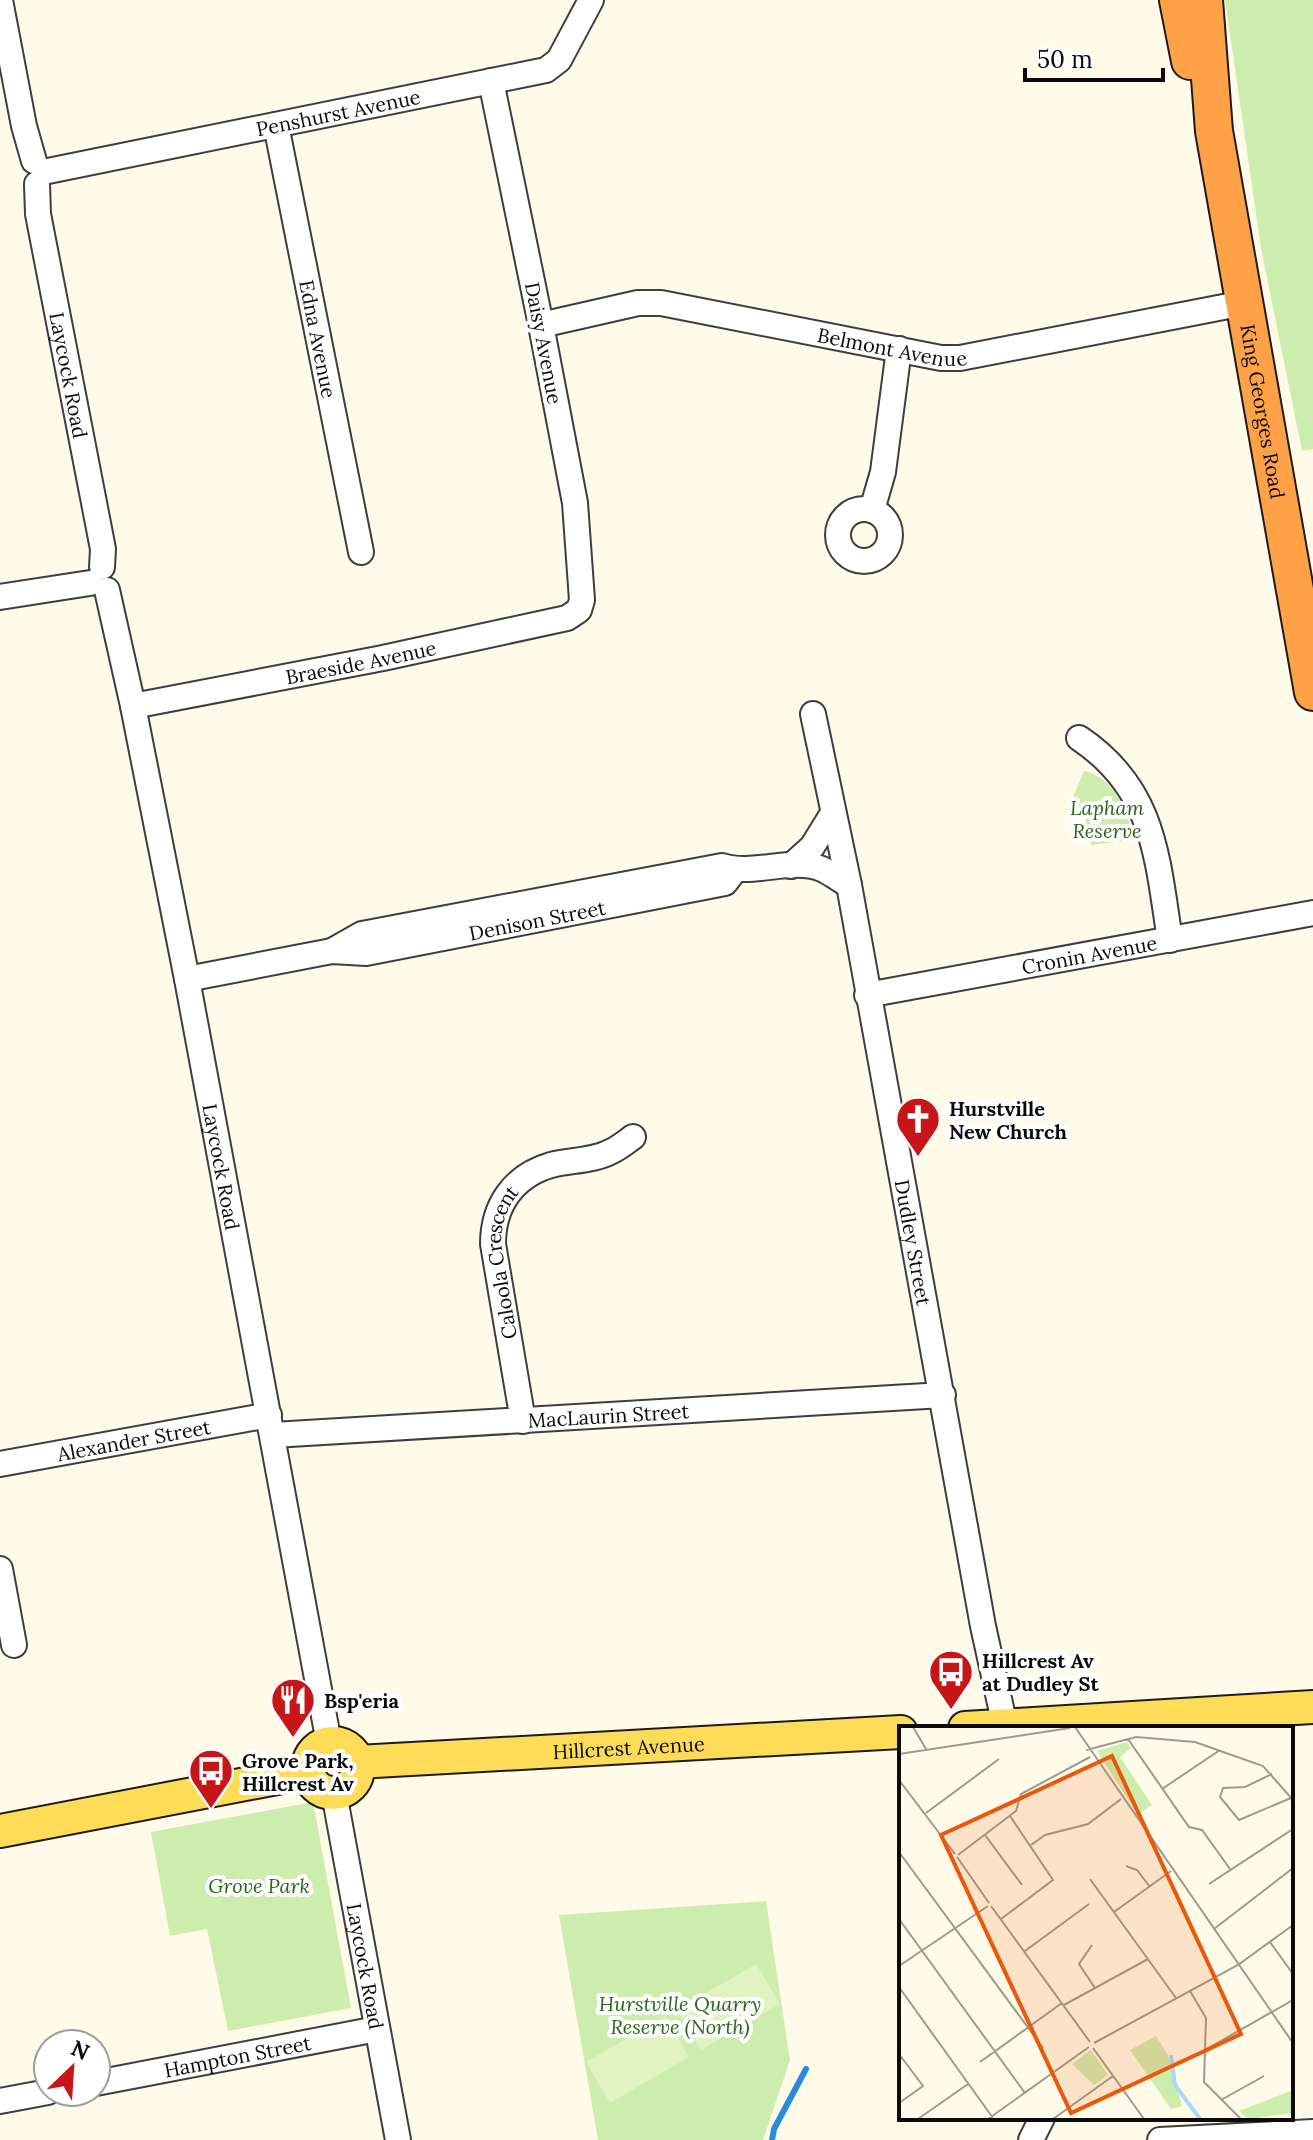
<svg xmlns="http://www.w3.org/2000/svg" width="1313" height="2140" viewBox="0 0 1313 2140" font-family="Lora,serif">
  <rect width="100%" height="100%" fill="#fffbe8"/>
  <g fill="#cdedae">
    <path d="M1225 0H1313V449L1302 451 1261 248Z"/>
    <path d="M1084 771C1115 778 1128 812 1134 840L1091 845 1083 807 1068 809Z"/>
    <path d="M313 1802 351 2008 228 2031 207 1929 170 1936 151 1832Z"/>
    <path d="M766 1901 790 2060 763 2140H598L559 1915Z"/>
  </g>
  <g fill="#e0f3c1">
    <path d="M756 1964 780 2004 701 2050 677 2010Z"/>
    <path d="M666 2016 689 2057 610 2103 586 2062Z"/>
  </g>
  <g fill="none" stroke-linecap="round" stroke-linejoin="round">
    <path stroke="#278ddb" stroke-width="6" d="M772 2140 774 2129 806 2069"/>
    <g stroke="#3e3e3e" stroke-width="28">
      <g id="minor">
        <path d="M0 0 24 126 34 161"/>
        <path id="s1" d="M276 125 361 552"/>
        <path id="s2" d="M48 171 546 70 559 60 591 0"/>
        <path id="s3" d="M37 184 38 214 103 549 102 567"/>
        <path id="s4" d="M541 325 638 303H661L941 358H960L1244 303"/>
        <circle cx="864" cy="535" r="26"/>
        <path d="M872 510 883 472 899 349"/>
        <path id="s5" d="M107 590 133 706 187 979 329 1743"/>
        <path d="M0 597 90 583"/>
        <path id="s6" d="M133 706 383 658 567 618 579 610 582 600 575 503 541 325 491 81"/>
        <path id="s7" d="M813 714 849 885 983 1626 1005 1726"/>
        <path d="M1079 738C1155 789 1157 857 1170 940"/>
        <path d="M791 866 812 847 833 813"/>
        <path d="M332 951 362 934 722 866C753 876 791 857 822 869 831 873 840 880 849 885"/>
        <path id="s8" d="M187 979 332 951 366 953 725 883 735 870"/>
        <path id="s9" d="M867 995 1313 913"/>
        <path id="s10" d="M523 1421 493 1244C493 1206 513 1176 551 1165 571 1160 594 1161 612 1151 619 1148 626 1142 633 1137"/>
        <path id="s11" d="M273 1435 943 1395"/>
        <path id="s12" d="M0 1464 269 1415"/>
        <path d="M0 1569 14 1645"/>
        <path id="s13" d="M334 1793 398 2140"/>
        <path id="s14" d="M96 2083 377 2029"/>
        <path d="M0 2101 48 2092"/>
        <path d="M1031 2140 1042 2118"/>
        <path d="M1160 2140 1313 2132"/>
      </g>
    </g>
    <g stroke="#1c1c1c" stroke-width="36">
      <g id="major">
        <path d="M965 1728 1313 1707"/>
        <circle cx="333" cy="1768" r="25"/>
        <path id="s15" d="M357 1762 901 1732"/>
        <path d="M0 1831 308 1772"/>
      </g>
    </g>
    <g stroke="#1c1c1c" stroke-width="40">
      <g id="highway">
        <path d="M1178 0 1190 61"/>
        <path id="s16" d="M1204 0 1214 131 1313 692"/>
      </g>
    </g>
    <use href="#minor" stroke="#fff" stroke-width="24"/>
    <use href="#major" stroke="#ffdc58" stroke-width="32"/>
    <use href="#highway" stroke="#ffa146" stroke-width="36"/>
  </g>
  <defs>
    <g id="church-pin" transform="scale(2.3)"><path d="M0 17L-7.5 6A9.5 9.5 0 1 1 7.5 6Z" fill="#c71618" stroke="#fff"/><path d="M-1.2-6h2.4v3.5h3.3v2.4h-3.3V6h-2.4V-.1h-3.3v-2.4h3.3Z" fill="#fff"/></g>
    <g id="bus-pin" transform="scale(2.3)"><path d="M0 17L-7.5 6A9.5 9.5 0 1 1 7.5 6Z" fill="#c71618" stroke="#fff"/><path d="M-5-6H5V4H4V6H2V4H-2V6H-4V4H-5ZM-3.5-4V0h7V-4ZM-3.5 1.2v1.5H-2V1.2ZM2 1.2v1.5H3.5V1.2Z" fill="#fff"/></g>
    <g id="restaurant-pin" transform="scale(2.3)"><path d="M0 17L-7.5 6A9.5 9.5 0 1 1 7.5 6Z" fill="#c71618" stroke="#fff"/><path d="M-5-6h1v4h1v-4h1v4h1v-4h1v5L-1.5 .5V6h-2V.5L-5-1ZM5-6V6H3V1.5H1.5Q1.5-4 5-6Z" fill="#fff"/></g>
  </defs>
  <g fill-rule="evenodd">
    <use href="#church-pin" x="918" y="1119"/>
    <use href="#bus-pin" x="951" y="1672"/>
    <use href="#restaurant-pin" x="293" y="1700"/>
    <use href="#bus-pin" x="211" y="1771"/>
  </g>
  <g text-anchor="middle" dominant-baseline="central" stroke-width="8" stroke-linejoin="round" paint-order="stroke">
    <g font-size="20" fill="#0b0b0b" stroke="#fff">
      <text stroke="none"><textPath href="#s2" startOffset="296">Penshurst Avenue</textPath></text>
      <text stroke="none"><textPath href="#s1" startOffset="218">Edna Avenue</textPath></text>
      <text transform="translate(544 343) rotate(79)">Daisy Avenue</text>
      <text stroke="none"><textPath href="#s4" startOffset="358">Belmont Avenue</textPath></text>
      <text stroke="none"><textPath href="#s3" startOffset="194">Laycock Road</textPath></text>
      <text stroke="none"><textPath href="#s16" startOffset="416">King Georges Road</textPath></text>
      <text stroke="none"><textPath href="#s6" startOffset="232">Braeside Avenue</textPath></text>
      <text stroke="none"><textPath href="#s8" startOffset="356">Denison Street</textPath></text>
      <text stroke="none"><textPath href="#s9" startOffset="226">Cronin Avenue</textPath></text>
      <text stroke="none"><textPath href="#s5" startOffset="588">Laycock Road</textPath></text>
      <text stroke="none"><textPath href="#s7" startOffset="538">Dudley Street</textPath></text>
      <text stroke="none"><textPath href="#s10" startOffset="162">Caloola Crescent</textPath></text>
      <text stroke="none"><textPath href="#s11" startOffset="336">MacLaurin Street</textPath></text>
      <text stroke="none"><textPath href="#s12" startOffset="136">Alexander Street</textPath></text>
      <text stroke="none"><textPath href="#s15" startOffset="272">Hillcrest Avenue</textPath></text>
      <text stroke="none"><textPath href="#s13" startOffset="176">Laycock Road</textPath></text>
      <text stroke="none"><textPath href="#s14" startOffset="144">Hampton Street</textPath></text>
    </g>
    <g font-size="20" font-style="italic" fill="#246816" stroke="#fff">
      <text x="1107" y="807">Lapham<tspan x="1107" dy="23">Reserve</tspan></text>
      <text x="259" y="1885">Grove Park</text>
      <text x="680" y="2003">Hurstville Quarry<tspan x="680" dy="23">Reserve (North)</tspan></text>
    </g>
    <g font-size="20" font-weight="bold" fill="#0b0b0b" stroke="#fff" text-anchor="start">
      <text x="949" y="1108">Hurstville<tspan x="949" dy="23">New Church</tspan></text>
      <text x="982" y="1660">Hillcrest Av<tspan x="982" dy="23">at Dudley St</tspan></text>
      <text x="324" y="1700">Bsp'eria</text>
      <text x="242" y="1760">Grove Park,<tspan x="242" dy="23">Hillcrest Av</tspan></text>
    </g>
  </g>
  <g transform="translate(899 1726)">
    <rect width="394" height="394" fill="#fffbe8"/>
    <path d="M228 16 232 22 221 31 253 79 239 89 198 25ZM257 310 269 329 283 380 272 383 231 324ZM192 324 209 349 195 359 173 338ZM394 364V387L349 393 340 385Z" fill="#cdedae"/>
    <path fill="none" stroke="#a7d9fc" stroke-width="4" d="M272 329 276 359 301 393"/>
    <path fill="none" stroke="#9d9b90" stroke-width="2" d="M14 1 27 23M176 1 394 317M229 13 290 101 303 104 331 143M187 24 237 11 296 16 364 40 394 74M0 28 171 2M373 48 346 61 324 62 321 71 340 94 392 72M0 54 56 128M263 63 321 24M27 87 100 33M86 109 123 159M132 119 146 109 189 98 222 73M0 126 144 322M59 129 117 85 122 68 191 31M58 131 90 177M227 140 238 144 251 161M191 153 277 272M310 158 394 103M92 180 191 316M215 186 272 145M0 193 126 367M102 193 154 154 111 90M315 203 394 142M371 216 394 248M193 219 180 238 196 262M126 225 190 178M0 240 89 180M0 261 94 392M291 265 307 292 305 356 342 393M165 279 249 233M195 317 339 239 394 199M194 322 245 393M306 324 394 274M0 328 24 360 0 377M81 336 163 277M322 374 365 350M19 393 69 358M89 393 190 321M154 393 214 350"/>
    <path fill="#e8590c" fill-opacity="0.15" stroke="#e8590c" stroke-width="4" d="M213 30 342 308 172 387 42 109Z"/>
    <rect width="394" height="394" fill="none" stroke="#0b0b0b" stroke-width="4"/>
  </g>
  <g transform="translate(72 2068) rotate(25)"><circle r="38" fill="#ffffff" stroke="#9d9d9d" stroke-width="2"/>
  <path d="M0-6L14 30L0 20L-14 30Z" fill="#c71618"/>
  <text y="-12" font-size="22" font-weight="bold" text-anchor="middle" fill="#0b0b0b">N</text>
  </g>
  <path d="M1025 68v12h138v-12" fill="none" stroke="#0b0b0b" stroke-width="4"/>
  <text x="1037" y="68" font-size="24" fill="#0b0b0b" stroke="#ffffff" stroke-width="6" paint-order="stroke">50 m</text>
</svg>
